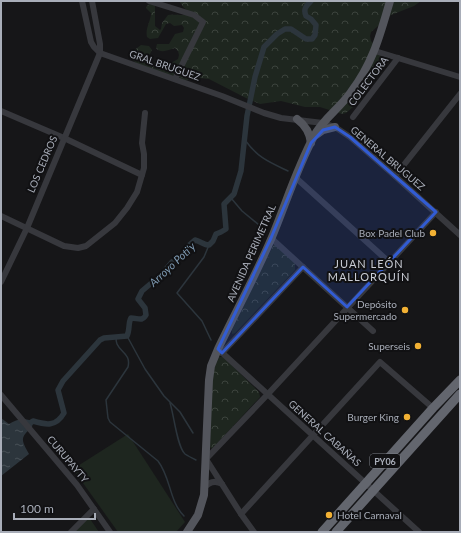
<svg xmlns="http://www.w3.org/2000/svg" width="461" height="533" viewBox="0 0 461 533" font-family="Lato,sans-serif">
  <defs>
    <pattern id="forest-crowns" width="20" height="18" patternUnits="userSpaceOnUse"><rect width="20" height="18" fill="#1e261f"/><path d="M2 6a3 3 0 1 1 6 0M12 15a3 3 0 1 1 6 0" fill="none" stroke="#3c433d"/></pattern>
    <pattern id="water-ripples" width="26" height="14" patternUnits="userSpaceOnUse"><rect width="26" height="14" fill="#2c353c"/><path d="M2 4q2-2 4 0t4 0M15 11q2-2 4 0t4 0" fill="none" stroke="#485056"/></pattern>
  </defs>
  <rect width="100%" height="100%" fill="#161618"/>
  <g fill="#1e261f">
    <path d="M128 434 185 522 176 532H118L73 469Z"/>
    <path d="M88 516 99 532H73Z"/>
  </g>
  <g fill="url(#forest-crowns)">
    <path d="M179 1H421L414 6 391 15 371 32 370 36 371 41 377 47 381 56 382 66 372 80 360 101 346 113 342 114 320 107H305L281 101 260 104 246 98 209 79 200 78 183 81 138 65 133 60 131 56 132 52 141 45 149 46 152 50 150 54 144 60 145 64 149 66 156 61 171 63 178 59 179 55 178 51 175 48C168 50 161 54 156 48L157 44H169L175 34 183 32 184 28 182 25 174 26 170 23 166 24 158 38 150 39 147 37C145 28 151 21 151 13L146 8V7L149 4 155 5V26L160 30 161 29 162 23 168 15C177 14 183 17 190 12L184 8Z"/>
    <path d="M274 244 295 263V270L235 333 232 334V330Z"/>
    <path d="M219 357H223L259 392 260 397 212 449 210 447 212 383 213 371Z"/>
  </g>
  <path fill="url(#water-ripples)" d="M1 418 9 424C17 419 23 418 33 421L32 427C20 438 21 439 29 454L1 476Z"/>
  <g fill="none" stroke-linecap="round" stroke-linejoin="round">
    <g stroke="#2c353c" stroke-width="1.5">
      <path d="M245 140C258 158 269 162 288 171"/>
      <path d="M231 198 242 211 264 229"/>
      <path d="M209 245 204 257 177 293 202 321 211 340"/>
      <path d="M127 336 145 369 164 396 180 412 193 433"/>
      <path d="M116 337C116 339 116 342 117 344 121 353 131 354 128 367L106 400 108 418 110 422 158 461C171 478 169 501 184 516"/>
      <path d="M170 403C174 415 177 447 185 454 188 456 192 458 196 460"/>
    </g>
    <path stroke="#2c353c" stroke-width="5.5" d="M27 425 33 421C46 425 56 427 64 413L58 390 63 381 100 340 104 338 127 336C130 330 128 323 131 318 138 318 142 322 146 315L145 308 138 299 142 291 162 274 172 262 186 252 187 247 195 240C200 241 204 245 209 245L213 241 216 234 221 232 226 229 224 204 234 194 241 171 247 116 255 77 264 47 277 34 285 29H291L306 39H312L315 35 316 25 311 19 306 16C303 9 306 6 311 1"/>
    <g stroke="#37383d" stroke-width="6">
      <path d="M82 1 91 42 94 47 100 53 222 96 264 113 281 118 323 123 335 127 350 137 395 176 460 235"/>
      <path d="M149 1 194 15 203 22 175 79"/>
      <path d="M375 51 460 77"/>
      <path d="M1 111 64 138 142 175"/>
      <path d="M353 117 398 58"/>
      <path d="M395 176 460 94"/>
      <path d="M295 177 389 262"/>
      <path d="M1 216 64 246 78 248 86 246 115 223 127 208 137 192 144 168V154L142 143 145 113"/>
      <path d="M271 238 373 331"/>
      <path d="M1 282 27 228 100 53V44L92 1"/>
      <path d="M218 349 419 532"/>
      <path d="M222 353 303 267"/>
      <path d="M1 395 77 485 110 532"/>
      <path d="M204 488C209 482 215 480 222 484"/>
      <path d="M241 514 380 362 433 408"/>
      <path d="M71 532 94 509"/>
      <path d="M254 532 241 514 206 459 268 394 436 212"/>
    </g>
    <g stroke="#53555c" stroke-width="8">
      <path d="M297 119C305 125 310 133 311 143"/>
      <path d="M316 135 323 130 335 127"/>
      <path d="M187 532 198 515 204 495 209 380 211 366 218 349C236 311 256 275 272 237 286 203 297 168 314 136 323 119 340 108 351 92 373 63 380 35 390 1"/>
    </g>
    <g stroke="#63666e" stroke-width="9">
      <path d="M322 532 433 408 460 380"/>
      <path d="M336 532 460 394"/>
    </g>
  </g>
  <path fill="#325cd3" fill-opacity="0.2" stroke="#325cd3" stroke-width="3" stroke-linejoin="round" d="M335 127 350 137 436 212 347 307 303 267 222 353 218 349 271 238 311 143 323 130Z"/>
  <g fill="#f2b134" stroke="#111113" stroke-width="1.5">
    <circle cx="433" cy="233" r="4"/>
    <circle cx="405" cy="310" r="4"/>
    <circle cx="418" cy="346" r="4"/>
    <circle cx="407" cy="417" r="4"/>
    <circle cx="329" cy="515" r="4"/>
  </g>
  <g text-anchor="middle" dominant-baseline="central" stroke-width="4" stroke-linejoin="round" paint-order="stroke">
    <rect fill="#111113" stroke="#7b7e86" stroke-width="1" x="370" y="454" width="30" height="14" rx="3"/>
    <g font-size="9" font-weight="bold" fill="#a8adb8">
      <text x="385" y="461">PY06</text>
    </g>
    <g font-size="10" fill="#a8adb8" stroke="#111113">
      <text transform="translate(165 65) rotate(19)">GRAL BRUGUEZ</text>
      <text transform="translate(368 81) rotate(-53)">COLECTORA</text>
      <text transform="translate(388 158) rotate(40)">GENERAL BRUGUEZ</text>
      <text transform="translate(42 164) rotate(-67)">LOS CEDROS</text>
      <text transform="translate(251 253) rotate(-66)">AVENIDA PERIMETRAL</text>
      <text transform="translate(325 433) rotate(42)">GENERAL CABAÑAS</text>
      <text transform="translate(68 459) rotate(50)">CURUPAYTY</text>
    </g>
    <g font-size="10" fill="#a8adb8" stroke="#111113" text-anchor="end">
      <text x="425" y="233">Box Padel Club</text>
      <text x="397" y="304">Depósito<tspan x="397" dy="12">Supermercado</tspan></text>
      <text x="410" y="346">Superseis</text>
      <text x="399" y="417">Burger King</text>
      <text x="337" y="515" text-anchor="start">Hotel Carnaval</text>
    </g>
    <g font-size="11" letter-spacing="1" fill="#c9ccd4" stroke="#111113">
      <text x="369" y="263">JUAN LEÓN<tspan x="369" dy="13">MALLORQUÍN</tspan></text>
    </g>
    <g font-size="11" font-style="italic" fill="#7f9bb3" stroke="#111113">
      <text transform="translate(172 264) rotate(-43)">Arroyo Poti'y</text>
    </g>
  </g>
  <rect width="461" height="533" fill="none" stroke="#a8adb8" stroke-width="4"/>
  <path d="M14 513v6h81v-6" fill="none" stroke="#a8adb8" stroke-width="2"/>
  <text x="20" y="513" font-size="12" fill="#a8adb8" stroke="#111113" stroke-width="3" paint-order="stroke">100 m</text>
</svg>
